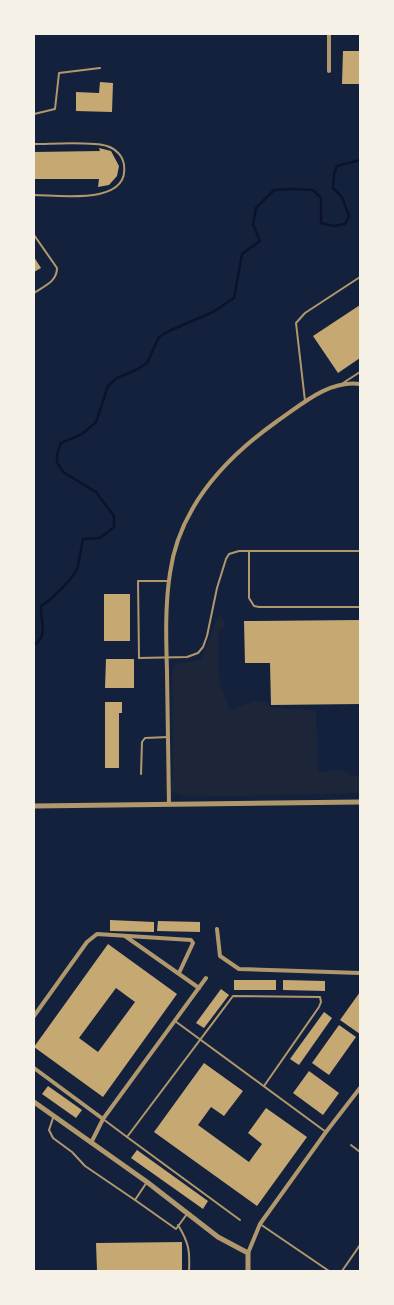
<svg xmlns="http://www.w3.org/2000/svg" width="394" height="1305" viewBox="0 0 394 1305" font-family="Raleway,sans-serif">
  <rect width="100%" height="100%" fill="#14213d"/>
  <path fill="#1d2539" d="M221 615 224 621 225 628 218 630V667L220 683 230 710 255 701 268 702 270 708 316 710 318 772 341 770 347 772 349 775 360 776V793L187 797 169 791 173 778 172 673 176 664 200 660C208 648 213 622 221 615Z"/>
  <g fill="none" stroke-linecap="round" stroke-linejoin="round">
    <path stroke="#0b132b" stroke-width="2.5" d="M34 645C49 636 40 620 41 606 51 600 75 578 78 566 80 557 81 548 83 539L100 538 114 527V516L96 492 63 472 57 462V454L61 443 82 434 96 422 108 386 117 378 136 370 147 363 159 337 169 331 213 312 234 298 242 254 260 241 253 224 256 208 274 190 294 189 313 190 321 198V223L334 226 345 224 349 216 342 197 333 188 334 174 337 166 360 160"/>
  </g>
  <g fill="#c6a872" fill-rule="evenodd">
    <path d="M343 51H360V84H342Z"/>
    <path d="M100 82 113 83 112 112 76 111V92L99 93Z"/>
    <path d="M99 148 111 151 119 166 117 176 109 185 98 187 99 179H34V152L100 151Z"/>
    <path d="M34 257 41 268 34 272Z"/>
    <path d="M360 305V358L338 373 313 336Z"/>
    <rect x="104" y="594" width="26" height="47"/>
    <path d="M360 620V704L271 705 270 663H245L244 621Z"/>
    <path d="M106 659H134V688H105Z"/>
    <path d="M105 702H122V713H119V768H105Z"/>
    <path d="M110 920 154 922V932L110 931Z"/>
    <path d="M158 921 200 922V932L157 931Z"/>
    <path d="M108 944 177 994 103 1097 34 1047ZM116 988 135 1002 98 1052 79 1038Z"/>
    <rect x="234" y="980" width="42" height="10"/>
    <path d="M283 980 325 981V991L283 990Z"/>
    <path d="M221 989 229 995 204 1028 196 1023Z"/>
    <path d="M360 992V1034L340 1020Z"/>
    <path d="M324 1012 332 1018 299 1065 290 1059Z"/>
    <path d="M339 1025 356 1037 329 1075 312 1063Z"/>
    <path d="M204 1063 243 1091 224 1116 211 1107 198 1125 249 1162 262 1144 248 1133 266 1108 307 1137 257 1206 154 1132Z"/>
    <path d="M309 1071 339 1093 323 1115 293 1093Z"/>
    <path d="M48 1086 82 1110 76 1118 42 1094Z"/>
    <path d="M137 1150 208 1201 203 1209 131 1158Z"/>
    <path d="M182 1242V1271H97L96 1243Z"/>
  </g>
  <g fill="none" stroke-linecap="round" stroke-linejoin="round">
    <g stroke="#b1986c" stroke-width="2">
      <path d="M34 114 55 109 59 73 100 68"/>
      <path d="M34 144C51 144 92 141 107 146 116 149 123 156 124 165 130 206 58 195 34 195"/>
      <path d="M34 235 57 268C57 282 44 286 34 293"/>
      <path d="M343 383 360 372"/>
      <path d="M305 401 296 323 305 313 360 277"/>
      <path d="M249 551V598L254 606 259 607H360"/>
      <path d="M168 581H138L139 658 187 657 198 653 203 647 207 636 217 588 226 559 229 554 239 551H360"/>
      <path d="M141 774 142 742 145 738 168 737"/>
      <path d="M175 1021 326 1132"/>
      <path d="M53 1118 49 1130 53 1138 72 1152 85 1166 135 1200"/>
      <path d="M103 1119 127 1137"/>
      <path d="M351 1145 360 1152"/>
      <path d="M147 1182 135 1200 176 1229 187 1214"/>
      <path d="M240 1220 127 1137 233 996 320 997 321 1002 319 1007 264 1086"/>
      <path d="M260 1224 329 1271"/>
      <path d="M178 1225C189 1243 190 1251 189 1271"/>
      <path d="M342 1271 360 1245"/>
    </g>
    <g stroke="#b1986c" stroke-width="4">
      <path d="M329 34V71"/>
      <path d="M169 804C168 760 168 716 167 671 166 639 165 605 170 573 179 508 224 459 276 422 301 405 328 380 360 384"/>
      <path d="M217 929 220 956 239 969 360 973"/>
      <path d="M125 936 199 988"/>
      <path d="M34 1016 87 942 97 934 191 940 193 943 179 973"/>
      <path d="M34 1068 103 1119 91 1143"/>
      <path d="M103 1119 206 978"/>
      <path d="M248 1253 260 1224 326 1132 360 1088"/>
    </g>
    <g stroke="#b1986c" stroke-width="5">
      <path d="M34 806 360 802"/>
      <path d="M34 1102 147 1182 218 1237 248 1253V1271"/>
    </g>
  </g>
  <rect width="394" height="1305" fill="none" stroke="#f6f1e7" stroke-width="70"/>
</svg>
